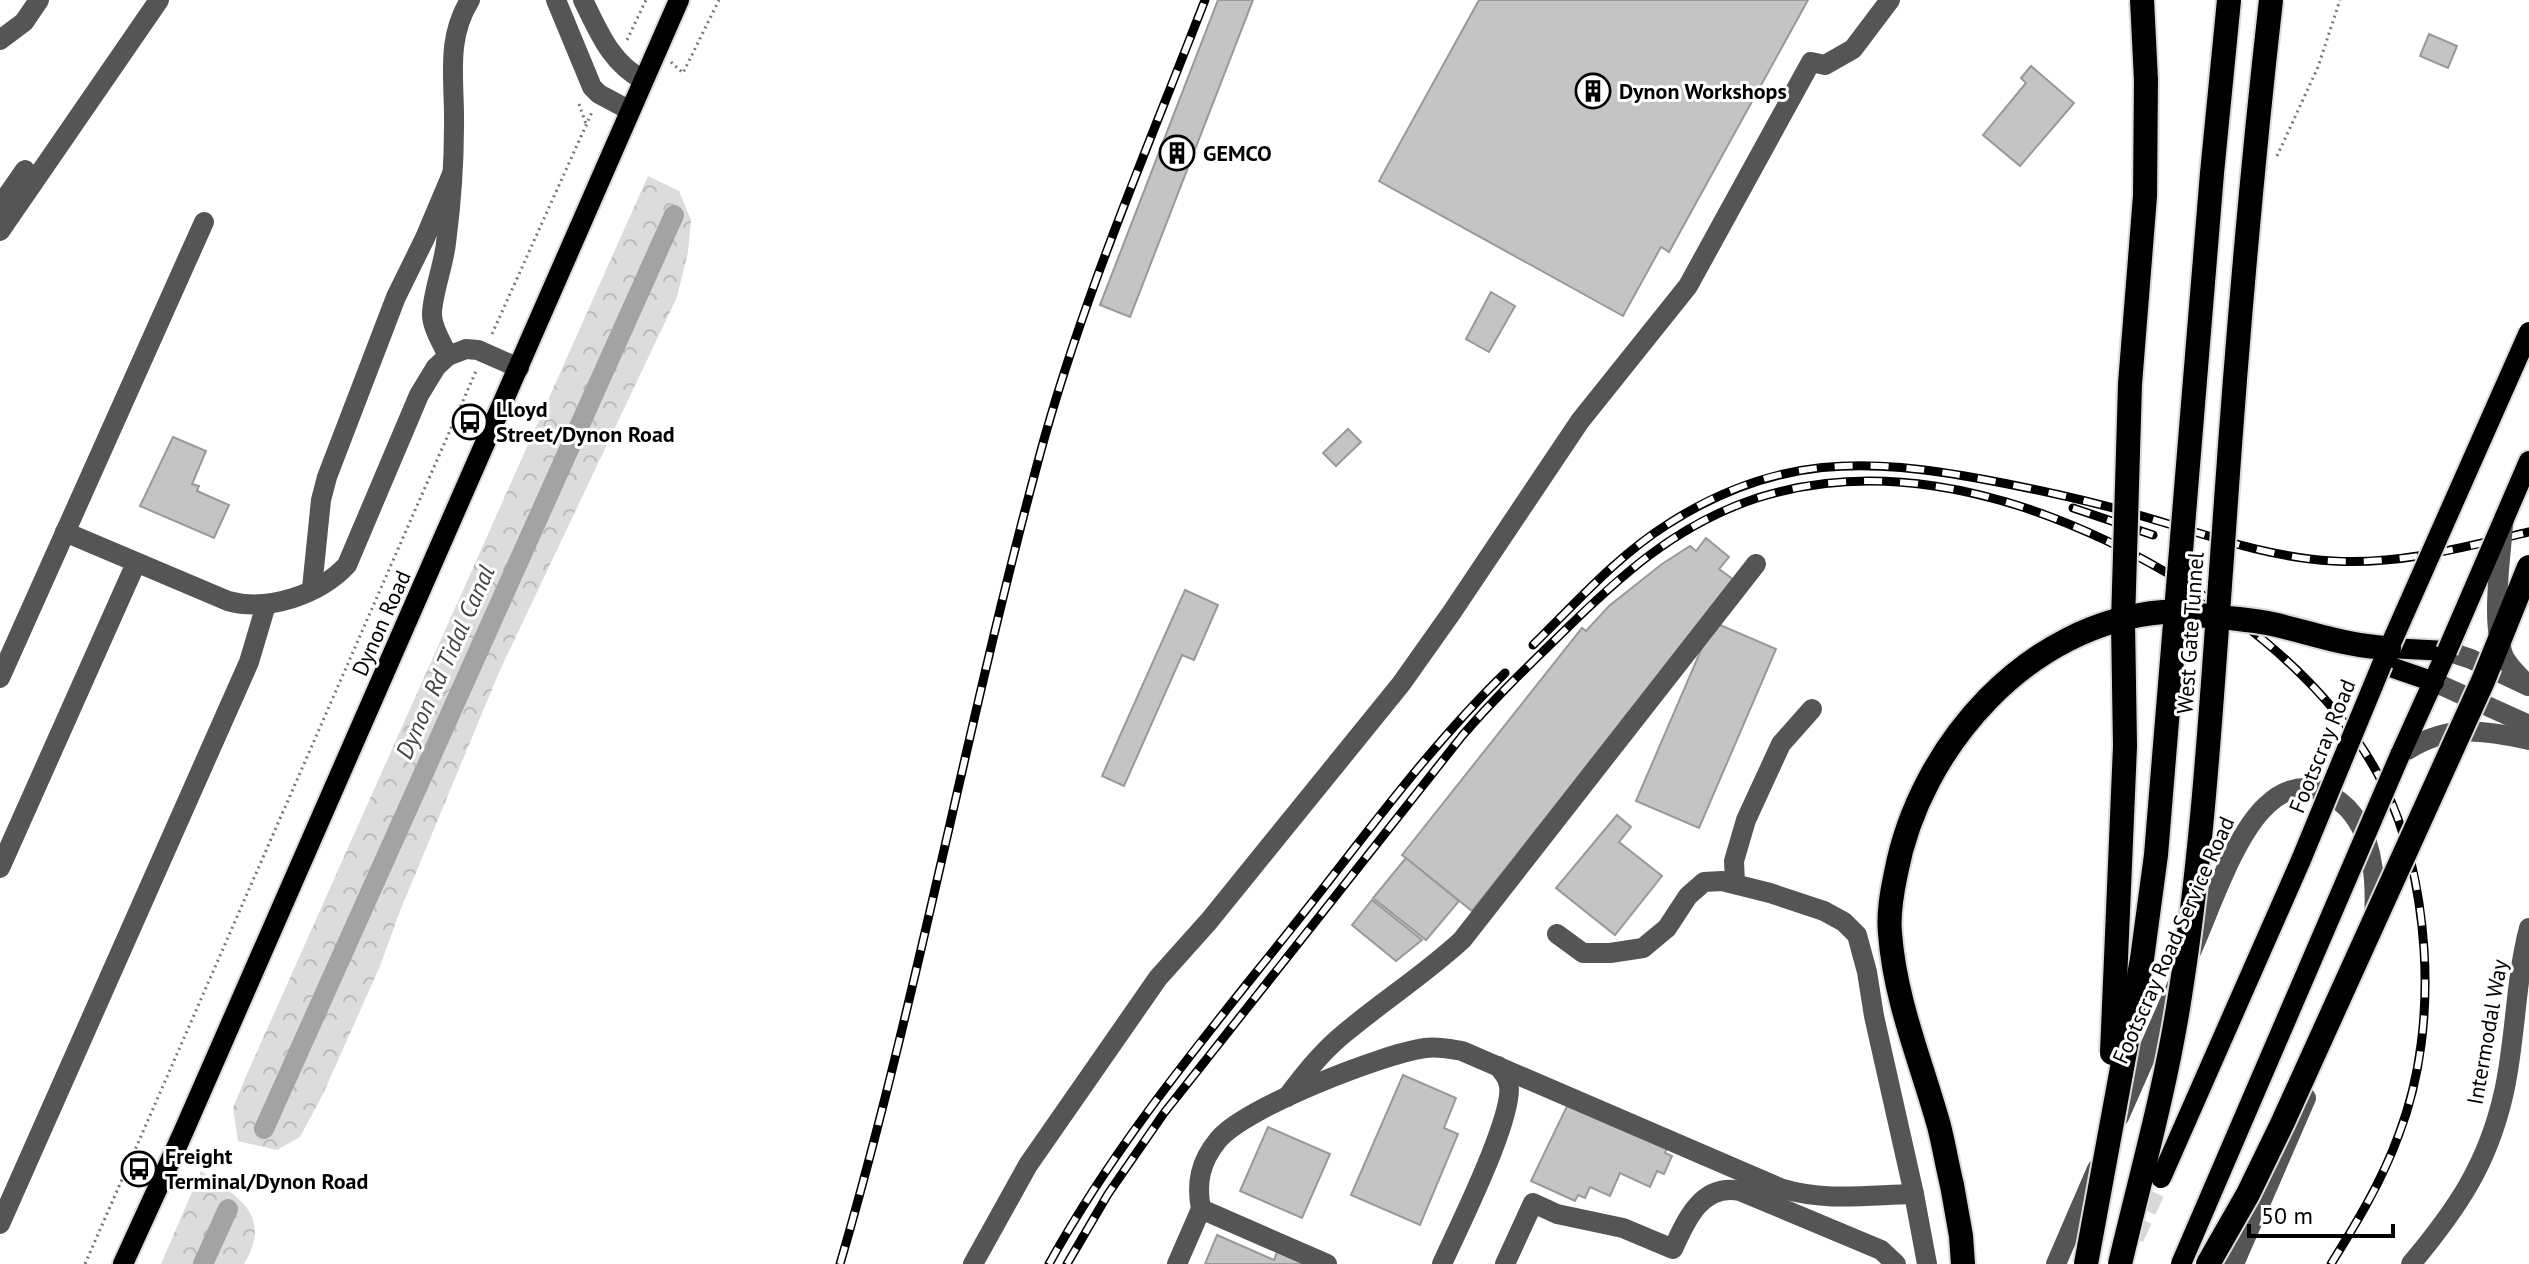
<svg xmlns="http://www.w3.org/2000/svg" width="2529" height="1264" viewBox="0 0 2529 1264" font-family="'PT Sans',sans-serif">
  <defs>
    <pattern id="forest-crowns" width="20" height="18" patternUnits="userSpaceOnUse" patternTransform="scale(2)"><rect width="20" height="18" fill="#dcdcdc"/><path d="M2 6a3 3 0 1 1 6 0M12 15a3 3 0 1 1 6 0" fill="none" stroke="#bbb"/></pattern>
  </defs>
  <rect width="100%" height="100%" fill="#fff"/>
  <g fill="url(#forest-crowns)">
    <path d="M648 176 679 191 691 220 688 252 677 297 500 670 400 911 380 966 323 1094 300 1137 277 1150 238 1141 233 1108 247 1074Z"/>
    <path d="M201 1171C237 1197 274 1214 244 1264H161Z"/>
  </g>
  <g fill="none" stroke-linecap="round" stroke-linejoin="round">
    <g stroke="#a3a3a3" stroke-width="20">
      <path d="M264 1129 674 215"/>
      <path d="M203 1264 228 1209"/>
    </g>
  </g>
  <g fill="#c4c4c4" stroke="#999" stroke-width="2">
    <path d="M1218 0H1253L1130 317 1100 305Z"/>
    <path d="M1479 0H1808L1669 252 1661 247 1623 316 1379 181Z"/>
    <path d="M2429 34 2457 46 2448 68 2420 56Z"/>
    <path d="M2031 66 2074 103 2020 166 1983 135 2026 83 2021 78Z"/>
    <path d="M1491 292 1515 306 1489 352 1466 339Z"/>
    <path d="M1348 429 1361 442 1336 466 1323 453Z"/>
    <path d="M173 437 206 451 192 484 199 486 197 491 229 505 214 538 140 506Z"/>
    <path d="M1706 538 1729 557 1719 569 1734 580 1472 911 1402 855 1582 628 1586 631 1609 606 1662 564 1690 546 1696 551Z"/>
    <path d="M1185 590 1218 605 1194 660 1182 655 1124 786 1102 776Z"/>
    <path d="M1713 622 1776 649 1699 828 1636 801Z"/>
    <path d="M1617 815 1631 827 1619 842 1662 876 1615 935 1556 888Z"/>
    <path d="M1406 858 1459 901 1426 940 1373 898Z"/>
    <path d="M1372 900 1422 940 1396 961 1352 925Z"/>
    <path d="M1403 1075 1456 1098 1444 1128 1458 1134 1420 1225 1351 1195Z"/>
    <path d="M1568 1104 1667 1148 1665 1153 1672 1156 1664 1174 1657 1171 1650 1187 1620 1173 1610 1196 1590 1187 1585 1198 1578 1195 1575 1201 1531 1181Z"/>
    <path d="M1268 1127 1330 1154 1302 1218 1240 1191Z"/>
    <path d="M1217 1235 1274 1260 1278 1249 1313 1264H1205Z"/>
  </g>
  <g fill="none" stroke-linecap="round" stroke-linejoin="round">
    <path stroke="#d9d9d9" stroke-width="20" stroke-dasharray="20 10" stroke-linecap="butt" d="M2134 1238 2161 1178"/>
    <g stroke="#dbdbdb" stroke-width="24">
      <g id="major">
        <path d="M2504 519 2529 461"/>
        <path d="M2400 755 2447 651 2389 648 2382 664 2434 682"/>
        <path d="M123 1264 182 1135 679 0"/>
      </g>
    </g>
    <g stroke="#dbdbdb" stroke-width="28">
      <path id="highway" d="M1952 1185 1961 1236 1963 1264"/>
    </g>
    <g stroke="#777" stroke-width="3" stroke-dasharray="2 4" stroke-linecap="butt">
      <path d="M627 40 646 0"/>
      <path d="M671 62 683 73 719 0"/>
      <path d="M579 104 587 127"/>
      <path d="M2277 156 2318 67 2340 0"/>
      <path d="M492 334 592 112"/>
      <path d="M85 1264 476 371"/>
    </g>
    <g stroke="#555" stroke-width="20">
      <path d="M556 0 592 87 599 94 629 110"/>
      <path d="M583 0C599 32 610 62 643 80"/>
      <path d="M0 40 24 22 39 0"/>
      <path d="M0 206 25 170"/>
      <path d="M0 231 159 0"/>
      <path d="M448 356C442 343 433 329 432 316 431 298 444 264 446 243 451 205 454 165 454 126 455 81 445 40 470 0"/>
      <path d="M65 532 228 601C268 612 319 595 347 565L419 395 436 367 448 356 466 349 478 350 519 368"/>
      <path d="M312 588 321 500 327 477 396 297 425 238 452 174"/>
      <path d="M2447 651 2471 659 2528 686"/>
      <path d="M0 678 204 222"/>
      <path d="M2434 682 2529 725"/>
      <path d="M2400 755C2443 724 2479 729 2529 740"/>
      <path d="M0 868 136 563"/>
      <path d="M1735 883 1734 861 1746 820 1781 744 1812 709"/>
      <path d="M1557 934 1583 953H1610L1643 948 1667 928 1688 896 1704 882 1722 881 1770 893 1824 911 1844 922 1857 935 1867 972 1874 1016 1914 1194 1927 1264"/>
      <path d="M2191 952C2210 910 2234 835 2267 805 2280 792 2299 784 2317 790 2371 806 2377 870 2374 919"/>
      <path d="M1287 1097C1303 1076 1320 1054 1340 1037 1380 1003 1424 975 1462 940L1756 564"/>
      <path d="M2119 1117 2177 985"/>
      <path d="M0 1224 249 662 266 605"/>
      <path d="M973 1264 1028 1165 1158 978 1209 921 1401 684 1452 612 1580 421 1688 286 1811 62 1825 65 1853 49 1890 0"/>
      <path d="M1177 1264 1201 1209"/>
      <path d="M1327 1264 1201 1209C1196 1183 1200 1162 1218 1140 1244 1108 1382 1054 1425 1048 1438 1046 1450 1049 1462 1051L1780 1188C1825 1202 1868 1195 1914 1194"/>
      <path d="M1442 1264C1456 1232 1518 1110 1508 1082 1507 1077 1501 1070 1498 1066"/>
      <path d="M1505 1264 1533 1203 1557 1214 1623 1228 1673 1249C1686 1220 1702 1183 1740 1191L1881 1250 1896 1264"/>
      <path d="M2056 1264 2097 1169"/>
      <path d="M2234 1264 2306 1098"/>
      <path d="M2411 1264C2457 1209 2488 1164 2504 1092 2516 1038 2515 981 2529 928"/>
    </g>
    <use href="#major" stroke="#000" stroke-width="20"/>
    <use href="#highway" stroke="#000" stroke-width="24"/>
    <g stroke="#000" stroke-width="9">
      <g id="rail">
        <path d="M2073 508 2153 535"/>
        <path d="M1533 645C1576 603 1617 556 1668 524 1775 455 1866 457 1987 480 2035 489 2081 499 2128 512 2196 531 2262 557 2333 561 2400 565 2465 547 2529 532"/>
        <path d="M840 1264C918 997 967 722 1040 454 1082 299 1147 150 1205 0"/>
        <path d="M1049 1264C1118 1139 1210 1031 1298 920 1365 836 1428 748 1505 673"/>
        <path d="M1067 1264 1108 1194 1164 1113 1462 736C1492 701 1525 669 1559 636 1619 577 1675 525 1757 498 1874 461 1997 489 2105 540 2212 591 2329 676 2383 784 2409 836 2420 892 2424 949 2428 1011 2421 1077 2399 1134 2382 1181 2357 1222 2331 1264"/>
      </g>
    </g>
    <use href="#rail" stroke="#fff" stroke-width="6" stroke-dasharray="18" stroke-linecap="butt"/>
    <g stroke="#dbdbdb" stroke-width="24" stroke-linecap="butt">
      <g id="major-bridge">
        <path d="M2389 648 2529 332"/>
        <path d="M2447 651 2504 519"/>
        <path d="M2161 1178 2301 860 2382 664"/>
        <path d="M2181 1264 2400 755"/>
      </g>
    </g>
    <g stroke="#dbdbdb" stroke-width="28" stroke-linecap="butt">
      <g id="highway-bridge">
        <path d="M2112 1053 2125 746 2123 622 2130 384 2145 196 2146 80 2142 0"/>
        <path d="M1952 1185C1947 1165 1944 1145 1939 1126 1921 1061 1895 1001 1890 933 1888 913 1892 892 1896 873 1920 746 2028 623 2163 612 2175 611 2187 614 2199 615 2225 618 2251 619 2277 625 2314 634 2351 647 2389 648"/>
        <path d="M2086 1264 2142 959 2156 855 2212 173 2229 0"/>
        <path d="M2120 1264C2140 1179 2164 1094 2178 1008 2204 850 2212 689 2224 530 2236 353 2251 176 2271 0"/>
        <path d="M2208 1264 2248 1194 2282 1124 2483 681 2529 567"/>
      </g>
    </g>
    <path stroke="#555" stroke-width="20" d="M2503 523C2501 561 2490 622 2504 657 2510 668 2520 677 2529 686"/>
    <use href="#major-bridge" stroke="#000" stroke-width="20"/>
    <use href="#highway-bridge" stroke="#000" stroke-width="24"/>
  </g>
  <defs>
    <g id="building-ring" transform="scale(1.8)"><circle r="9.5" fill="#fff" stroke="#000" stroke-width="1.5"/><path d="M-4-6H4V6H1V3H-1V6H-4ZM-2.5-4.3h1.7v1.8h-1.7ZM.8-4.3h1.7v1.8H.8ZM-2.5-1h1.7V.8h-1.7ZM.8-1h1.7V.8H.8Z" fill="#000"/></g>
    <g id="bus-ring" transform="scale(1.8)"><circle r="9.5" fill="#fff" stroke="#000" stroke-width="1.5"/><path d="M-5-6H5V4H4V6H2V4H-2V6H-4V4H-5ZM-3.5-4V0h7V-4ZM-3.5 1.2v1.5H-2V1.2ZM2 1.2v1.5H3.5V1.2Z" fill="#000"/></g>
  </defs>
  <g fill-rule="evenodd">
    <use href="#building-ring" x="1593" y="91"/>
    <use href="#building-ring" x="1177" y="153"/>
    <use href="#bus-ring" x="470" y="422"/>
    <use href="#bus-ring" x="139" y="1169"/>
  </g>
  <g text-anchor="middle" dominant-baseline="central" stroke-width="6" stroke-linejoin="round" paint-order="stroke">
    <g font-size="22" font-weight="bold" fill="#000" stroke="#fff" text-anchor="start">
      <text x="1619" y="91">Dynon Workshops</text>
      <text x="1203" y="153">GEMCO</text>
      <text x="496" y="409">Lloyd<tspan x="496" dy="25">Street/Dynon Road</tspan></text>
      <text x="165" y="1156">Freight<tspan x="165" dy="25">Terminal/Dynon Road</tspan></text>
    </g>
    <g font-size="22" fill="#000" stroke="#fff">
      <text transform="translate(381 623) rotate(-66)">Dynon Road</text>
      <text transform="translate(2190 633) rotate(-86)">West Gate Tunnel</text>
      <text transform="translate(2322 746) rotate(-68)">Footscray Road</text>
      <text transform="translate(2173 940) rotate(-66)">Footscray Road Service Road</text>
      <text transform="translate(2487 1032) rotate(-80)">Intermodal Way</text>
    </g>
    <g font-size="24" font-style="italic" fill="#444" stroke="#fff">
      <text transform="translate(445 662) rotate(-66)">Dynon Rd Tidal Canal</text>
    </g>
  </g>
  <path d="M2249 1224v12h144v-12" fill="none" stroke="#000000" stroke-width="4"/>
  <text x="2261" y="1224" font-size="24" fill="#000000" stroke="#ffffff" stroke-width="6" paint-order="stroke">50 m</text>
</svg>
